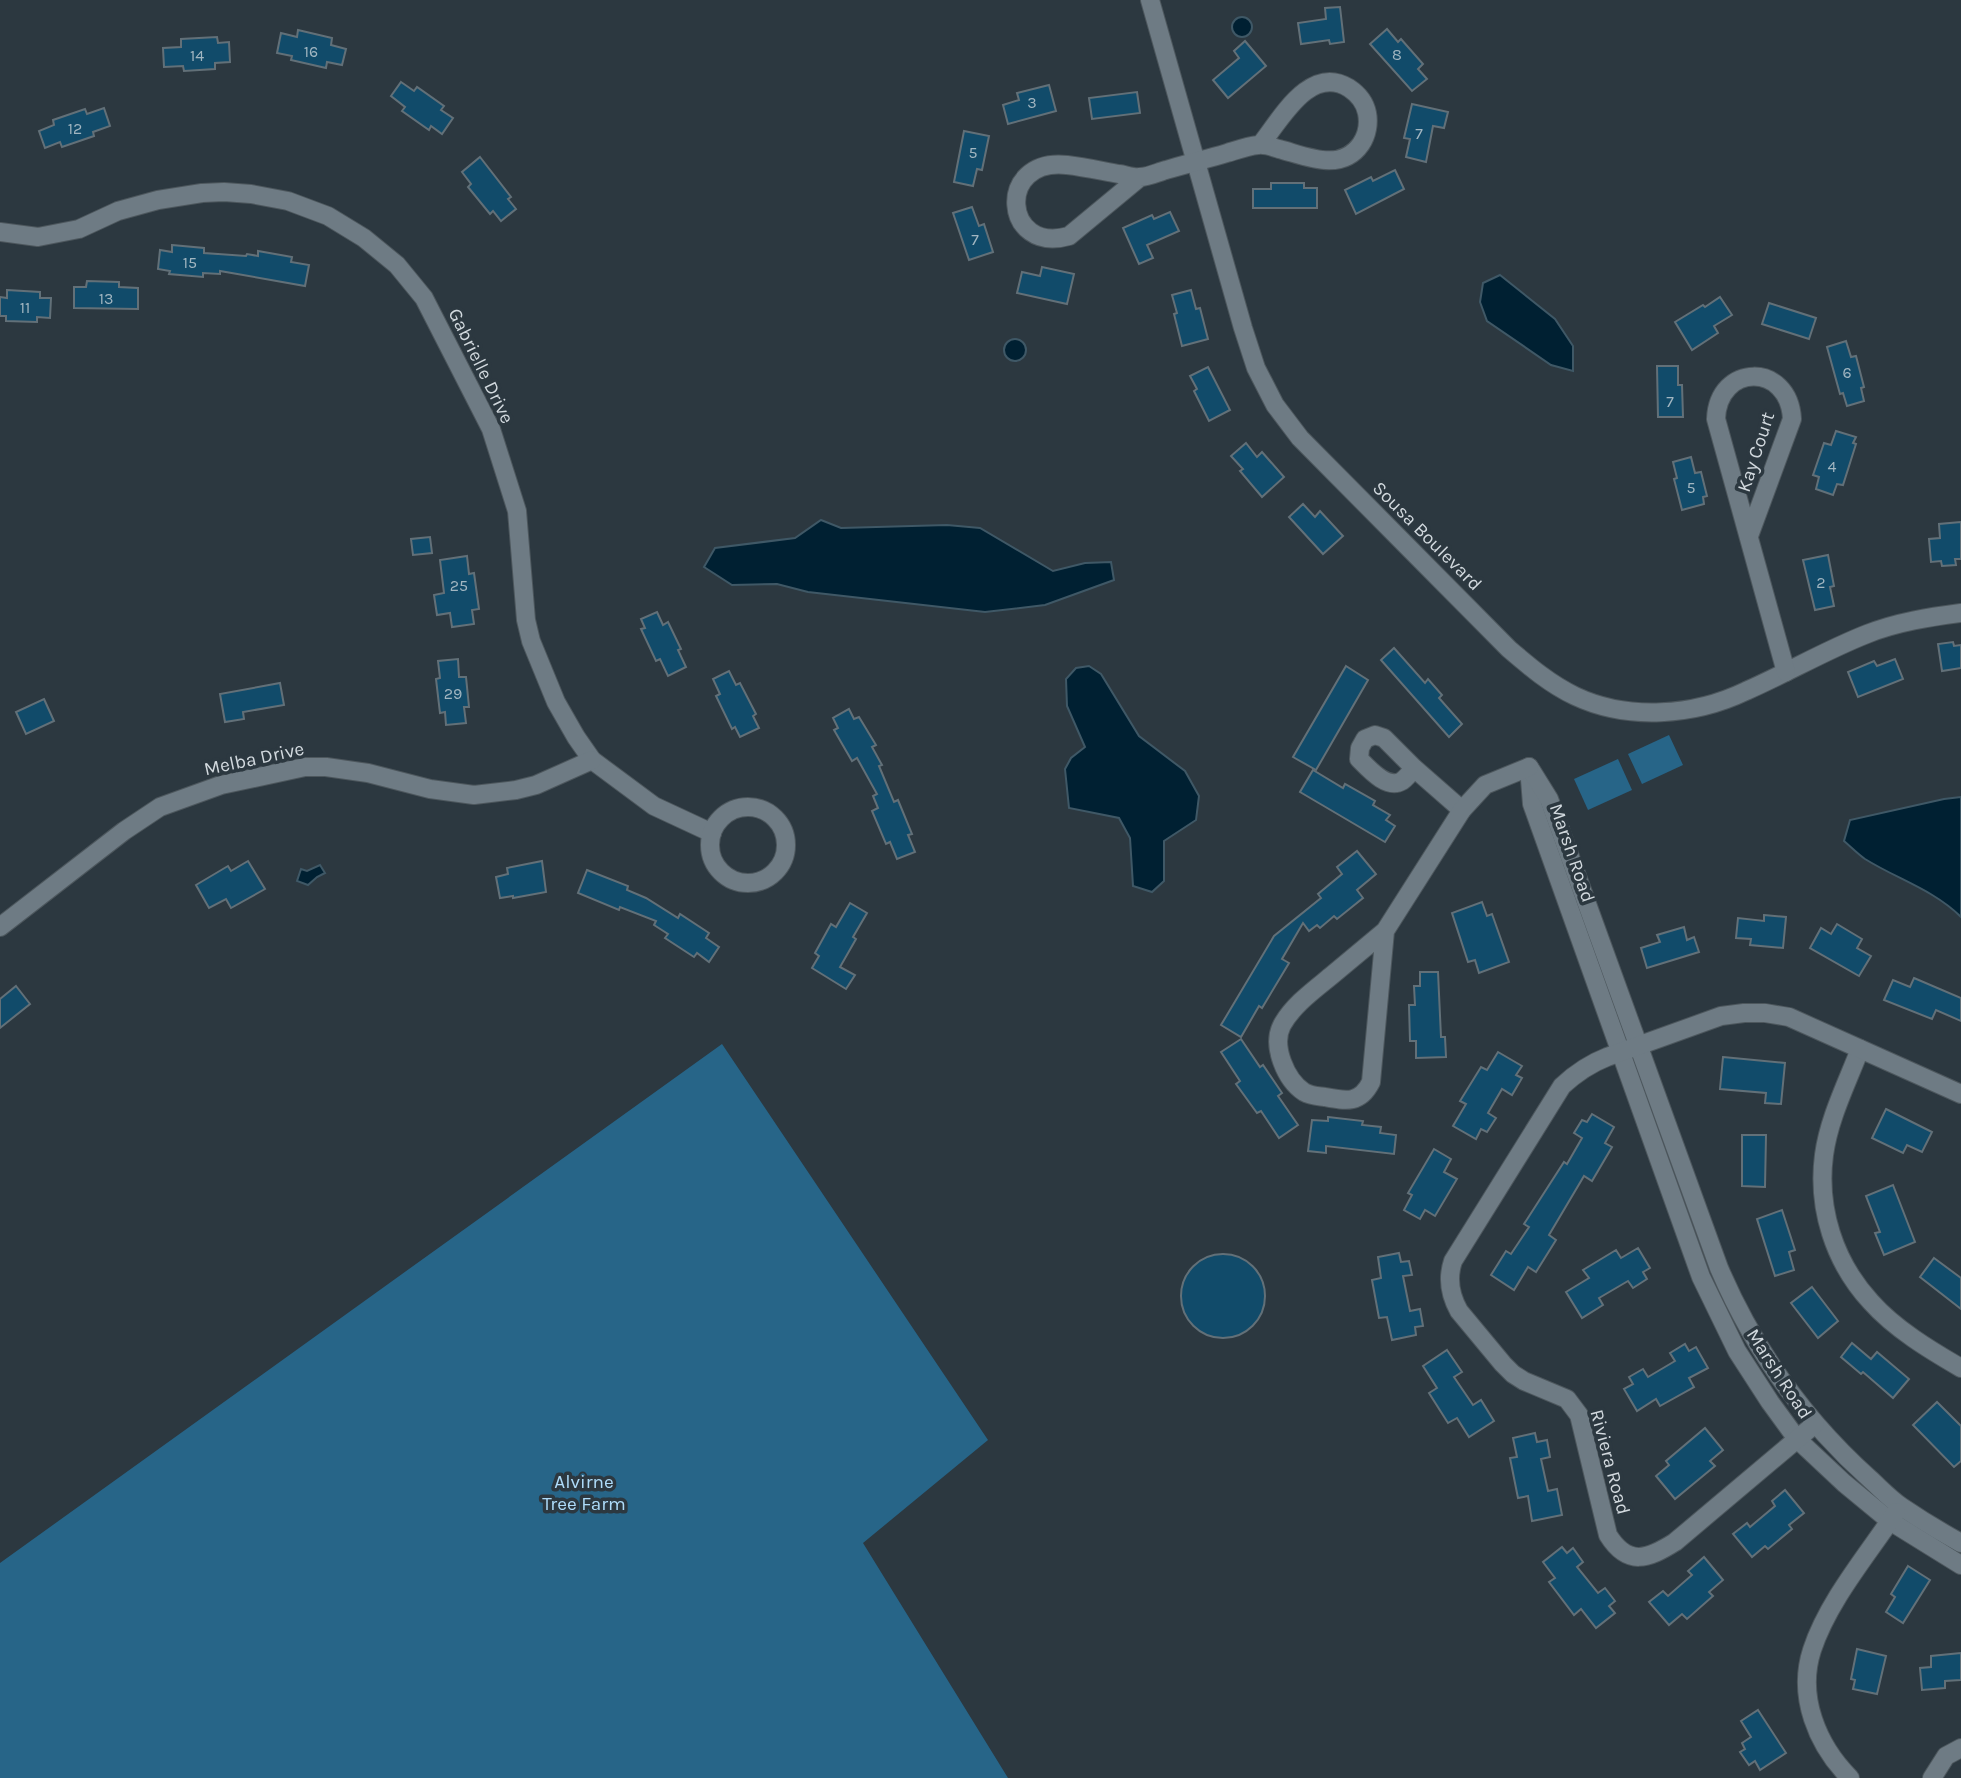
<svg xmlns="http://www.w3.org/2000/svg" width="1961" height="1778" viewBox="0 0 1961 1778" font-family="Karla,sans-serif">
  <rect width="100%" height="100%" fill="#2c3840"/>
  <g fill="#276588">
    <path d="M1669 735 1683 765 1642 784 1628 754Z"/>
    <path d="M1618 759 1632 790 1588 810 1574 779Z"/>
    <path d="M722 1044 988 1440 863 1543 1008 1778H0V1563Z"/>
  </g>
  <g fill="#002032" stroke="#3f5866" stroke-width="2">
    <circle cx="1242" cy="27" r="10"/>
    <path d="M1500 275 1555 319 1573 346V371L1551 365 1487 321 1480 302 1483 283Z"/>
    <circle cx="1015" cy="350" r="11"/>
    <path d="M821 520 841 528 947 525 980 528 1053 571 1085 563 1111 562 1114 580 1045 605 985 612 808 592 777 584 732 585 704 567 715 548 795 538Z"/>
    <path d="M1089 666 1101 674 1139 736 1185 771 1199 796 1196 820 1164 841V881L1152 892 1133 886 1130 838 1119 818 1069 808 1065 769 1071 758 1085 747 1067 706 1066 679 1076 668Z"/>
    <path d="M1961 797V917C1934 890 1897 879 1865 859 1858 854 1851 847 1844 841L1850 820 1944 799Z"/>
    <path d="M320 865 325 873 317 877 308 885 297 881 301 869 307 871Z"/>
  </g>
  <g fill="#114b6a" stroke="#627078" stroke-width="2">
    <path d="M1340 7 1344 42 1330 44 1329 40 1301 44 1298 23 1326 19 1325 8Z"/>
    <path d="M1387 29 1398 42 1401 39 1423 64 1418 69 1427 79 1412 91 1370 44Z"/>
    <path d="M298 30 332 38 331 45 346 49 342 65 327 62 326 68 291 60 292 56 277 53 281 33 297 37Z"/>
    <path d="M217 37 218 43 229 42 230 62 215 63V69L184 71 183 66 164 67 163 48 181 47V39Z"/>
    <path d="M1245 41 1266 66 1228 98 1213 80 1239 58 1234 51Z"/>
    <path d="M401 82 414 91 417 87 444 106 441 110 453 118 442 134 431 126 429 130 402 111 405 107 391 96Z"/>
    <path d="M1049 85 1056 111 1008 124 1003 105 1019 100 1017 93Z"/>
    <path d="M1137 92 1140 113 1092 119 1089 98Z"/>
    <path d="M1412 104 1448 112 1444 128 1433 126 1426 162 1406 157 1410 139 1404 138Z"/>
    <path d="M104 108 110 126 93 132 94 136 62 147 60 142 45 148 39 131 54 125 53 120 85 109 87 114Z"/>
    <path d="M964 131 989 136 982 170 977 169 973 186 954 182Z"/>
    <path d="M480 157 511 197 508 199 516 209 501 221 493 211 490 214 468 187 471 184 462 172Z"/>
    <path d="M1395 170 1404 189 1356 214 1345 190 1371 177 1373 181Z"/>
    <path d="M1271 183H1304V188H1317V208H1253V189H1271Z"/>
    <path d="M972 207 979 226 984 224 993 252 969 260 953 213Z"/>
    <path d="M1170 212 1179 231 1147 245 1153 258 1139 264 1123 228 1152 215 1154 219Z"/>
    <path d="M172 245 204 248V253L246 256 247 254 258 256V251L292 257 291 262 309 265 305 286 220 271V274L203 273V277L169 274 170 271 158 269 160 250 172 252Z"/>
    <path d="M1042 267 1074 274 1067 304 1017 293 1022 272 1040 276Z"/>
    <path d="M87 281 119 282V287L138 288V309L74 308V287H86Z"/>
    <path d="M7 290 40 292V298H51L50 318 37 317V322L6 321V316H0V297L7 298Z"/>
    <path d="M1191 290 1196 309 1200 308 1208 339 1182 346 1174 314 1177 313 1172 295Z"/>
    <path d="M1720 297 1732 315 1714 326 1718 333 1692 350 1675 322 1703 305 1705 307Z"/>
    <path d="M1769 303 1816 318 1809 339 1762 324Z"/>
    <path d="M1846 341 1851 357 1856 356 1864 387 1861 388 1864 401 1847 406 1843 393 1840 394 1827 347Z"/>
    <path d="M1657 366H1678V385H1682L1683 417H1658Z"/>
    <path d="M1208 367 1230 410 1209 421 1194 391 1197 389 1190 376Z"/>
    <path d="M1836 431 1856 437 1853 443 1856 444 1843 485 1837 484 1833 495 1816 489 1819 477 1813 475 1824 443 1831 445Z"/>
    <path d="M1246 443 1257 457 1262 452 1284 477 1262 497 1240 471 1243 469 1231 456Z"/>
    <path d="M1691 457 1695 473 1701 472 1707 496 1703 497 1704 504 1682 510 1674 479 1677 478 1673 462Z"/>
    <path d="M1303 504 1315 517 1320 511 1343 536 1323 554 1289 517Z"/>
    <path d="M1961 522V559H1955L1956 565 1942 566 1941 561 1931 562 1929 539 1940 538 1939 524Z"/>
    <path d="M430 537 432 553 413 555 411 539Z"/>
    <path d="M1828 555 1834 586 1830 587 1834 606 1815 610 1803 560Z"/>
    <path d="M467 556 469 574 474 573 479 609 472 610 474 624 452 627 450 613 437 615 434 595 444 593 440 560Z"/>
    <path d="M657 612 663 625 668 622 681 649 678 650 686 667 668 676 660 659 656 661 641 629 645 628 641 619Z"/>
    <path d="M1953 642 1954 646 1961 645V668L1942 671 1938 644Z"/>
    <path d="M1394 648 1425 683 1428 679 1442 695 1439 698 1462 724 1449 737 1381 660Z"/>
    <path d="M458 659 459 677H466L469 707H464L466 723 446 725 445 712 440 713 436 679 440 678 438 661Z"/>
    <path d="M1895 659 1903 679 1858 697 1848 672 1874 661 1877 666Z"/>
    <path d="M1346 666 1368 680 1316 770 1293 757Z"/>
    <path d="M729 671 736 685 740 683 756 714 753 716 759 728 740 737 735 727 732 729 716 696 720 694 713 679Z"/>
    <path d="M280 683 284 705 243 712 244 719 225 722 220 694Z"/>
    <path d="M44 699 54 721 26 734 16 712Z"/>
    <path d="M849 709 854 719 859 717 876 745 872 747 882 765 879 766 894 802 898 800 912 834 908 835 915 852 897 859 890 842 886 844 872 811 878 808 873 796 877 794 857 758 852 761 834 730 838 728 833 718Z"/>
    <path d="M1313 770 1343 788 1345 784 1375 801 1373 805 1390 815 1386 820 1395 826 1385 842 1300 792Z"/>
    <path d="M1357 851 1376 874 1357 890 1363 898 1337 919 1334 916 1320 928 1317 925 1309 931 1303 923 1282 959 1289 963 1262 1008 1259 1006 1241 1037 1221 1025 1274 936 1321 898 1318 894 1342 874 1337 867Z"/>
    <path d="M248 861 265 889 231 908 226 899 209 908 196 885 228 866 231 871Z"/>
    <path d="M542 861 546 892 513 898V896L500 898 496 877 508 874 507 868Z"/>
    <path d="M587 870 628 886 627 890 646 898 678 918 680 914 709 933 706 938 719 947 709 962 697 953 694 957 665 938 668 934 654 925 656 921 620 907 619 910 578 893Z"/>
    <path d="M1482 902 1487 916 1492 914 1509 962 1479 973 1475 960 1468 962 1452 913Z"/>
    <path d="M850 903 867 913 853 937 856 939 840 967 855 975 846 989 812 968 819 956 815 953 831 924 836 927Z"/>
    <path d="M1764 915 1786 917 1783 948 1750 945 1751 939 1736 938 1738 918 1764 921Z"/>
    <path d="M1837 924 1862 939 1857 948 1871 956 1859 976 1810 948 1821 928 1831 934Z"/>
    <path d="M1684 927 1687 940 1694 937 1699 952 1647 968 1641 948 1660 942 1657 935Z"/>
    <path d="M1420 972H1438L1441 1037H1445L1446 1057 1416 1058V1041H1410L1409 1005H1415L1414 986H1420Z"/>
    <path d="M1914 978 1961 998V1021L1936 1010 1932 1019 1884 1000 1893 980 1910 987Z"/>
    <path d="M16 986 30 1004 0 1028V999Z"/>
    <path d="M1241 1039 1260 1067 1263 1065 1282 1093 1278 1096 1298 1125 1279 1138 1261 1111 1257 1113 1236 1084 1240 1081 1221 1052Z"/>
    <path d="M1498 1052 1522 1066 1516 1075 1522 1078 1512 1095 1502 1089 1488 1113 1496 1118 1487 1132 1481 1129 1476 1139 1453 1126 1466 1104 1460 1101 1481 1067 1487 1070Z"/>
    <path d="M1723 1057 1785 1063 1781 1104 1765 1103 1766 1093 1720 1089Z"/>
    <path d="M1886 1109 1932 1132 1922 1152 1907 1145 1903 1153 1872 1138Z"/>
    <path d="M1592 1114 1614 1127 1605 1143 1612 1147 1592 1181 1584 1176 1549 1235 1556 1240 1536 1272 1528 1267 1514 1290 1491 1275 1506 1251 1511 1254 1529 1227 1524 1224 1564 1162 1567 1164 1582 1138 1574 1133 1582 1120 1587 1122Z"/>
    <path d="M1328 1117 1363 1121 1362 1125 1381 1127 1380 1133 1396 1135 1394 1154 1326 1146V1153L1308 1151 1312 1120 1328 1121Z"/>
    <path d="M1742 1135H1766L1765 1187 1742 1186Z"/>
    <path d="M1434 1149 1451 1159 1444 1172 1457 1179 1435 1216 1425 1210 1420 1219 1404 1210 1412 1195 1408 1193Z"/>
    <path d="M1893 1185 1915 1242 1884 1255 1875 1233 1880 1232 1866 1196Z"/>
    <path d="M1782 1210 1795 1250 1789 1252 1794 1270 1775 1276 1757 1219Z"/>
    <path d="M1638 1248 1650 1268 1643 1272 1647 1279 1633 1288 1628 1281 1599 1298 1603 1305 1582 1318 1566 1292 1589 1278 1583 1270 1616 1250 1621 1258Z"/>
    <path d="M1399 1253 1401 1262 1409 1261 1412 1275 1403 1276 1410 1311 1420 1309 1423 1326 1415 1327 1416 1335 1392 1340 1387 1317 1379 1318 1372 1280 1381 1278 1378 1257Z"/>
    <circle cx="1223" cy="1296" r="42"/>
    <path d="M1934 1258 1961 1278V1309L1920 1277Z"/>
    <path d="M1812 1287 1838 1321 1818 1338 1791 1303Z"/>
    <path d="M1852 1343 1871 1359 1877 1352 1909 1379 1893 1398 1863 1372 1861 1374 1841 1357Z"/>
    <path d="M1685 1344 1689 1351 1696 1347 1708 1368 1689 1378 1694 1387 1660 1406 1656 1399 1637 1411 1624 1389 1633 1384 1629 1377 1643 1369 1648 1377 1675 1361 1670 1353Z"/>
    <path d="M1447 1350 1462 1372 1454 1377 1473 1405 1481 1400 1494 1421 1469 1437 1457 1418 1448 1423 1429 1393 1437 1388 1423 1366Z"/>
    <path d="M1937 1402 1961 1426V1461L1954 1467 1913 1425Z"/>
    <path d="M1705 1428 1723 1450 1710 1461 1715 1466 1675 1499 1656 1476 1669 1465 1666 1461Z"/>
    <path d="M1535 1433 1537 1442 1547 1440 1550 1457 1541 1459 1548 1491 1557 1489 1562 1515 1532 1521 1528 1496 1518 1498 1510 1458 1517 1457 1513 1438Z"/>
    <path d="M1785 1490 1804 1513 1789 1525 1792 1529 1768 1549 1765 1546 1752 1557 1733 1534 1747 1523 1750 1527 1775 1506 1772 1501Z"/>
    <path d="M1562 1547 1567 1553 1573 1548 1583 1562 1577 1567 1598 1593 1605 1588 1615 1601 1609 1606 1615 1613 1596 1628 1581 1609 1574 1615 1549 1582 1555 1578 1543 1562Z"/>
    <path d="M1704 1557 1723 1580 1709 1592 1713 1596 1687 1619 1682 1614 1669 1625 1649 1602 1663 1591 1668 1596 1692 1575 1688 1571Z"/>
    <path d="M1908 1566 1930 1580 1903 1623 1886 1612 1895 1597 1891 1594Z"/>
    <path d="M1857 1649 1886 1656 1877 1694 1853 1689 1855 1680 1851 1679Z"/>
    <path d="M1961 1653V1680L1945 1681V1688L1922 1690 1920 1668 1931 1667V1656Z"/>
    <path d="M1758 1710 1786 1753 1760 1770 1755 1761 1749 1765 1740 1752 1745 1749 1742 1743 1751 1737 1741 1721Z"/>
  </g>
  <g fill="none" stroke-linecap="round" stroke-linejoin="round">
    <g stroke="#4d575d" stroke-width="20">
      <g id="minor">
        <path d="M1150 0 1243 328 1256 368 1275 405 1300 438 1509 649C1530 667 1550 684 1575 696 1628 721 1694 716 1746 691 1787 673 1826 650 1867 634 1897 622 1930 617 1961 613"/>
        <path d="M1139 178 1069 236C1003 255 995 157 1067 165 1085 167 1102 171 1119 174 1126 175 1134 178 1140 177 1149 177 1158 172 1166 170 1186 164 1207 159 1227 153 1237 150 1248 146 1258 145 1265 144 1272 147 1279 149 1306 156 1341 173 1361 144 1367 135 1369 123 1367 113 1365 103 1358 94 1349 88 1310 64 1281 119 1261 144"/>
        <path d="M0 232 38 237 79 229 118 211 158 200 202 193 224 192 251 194 288 201 328 216 364 238 397 265 424 298 491 429 517 511 526 620 531 641 556 702 576 737 592 760 654 806 712 833"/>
        <path d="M1749 536 1792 419C1789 362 1718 363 1716 419L1786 672"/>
        <path d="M1529 767 1532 804 1701 1277 1737 1351 1770 1402 1797 1439 1844 1483 1890 1521 1961 1565"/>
        <path d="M1414 768C1411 772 1406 778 1402 781 1387 790 1369 769 1359 759L1360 748 1365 739 1375 735 1384 738 1414 768 1462 810"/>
        <path d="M1531 770 1549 799 1719 1268C1754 1350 1803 1419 1870 1479 1880 1488 1890 1499 1902 1507 1921 1520 1941 1532 1961 1543"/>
        <circle cx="748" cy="845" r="38"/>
        <path d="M0 927 124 831 160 807 221 785 305 767H326L368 773 430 789 474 795 516 790 536 785 592 760"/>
        <path d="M1385 931C1367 946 1349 961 1331 976 1314 990 1293 1005 1282 1025 1271 1046 1286 1080 1304 1092 1311 1096 1318 1096 1325 1097 1346 1101 1360 1104 1371 1082L1385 931 1462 810 1485 785 1529 767"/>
        <path d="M1860 1049C1847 1083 1829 1118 1824 1155 1817 1208 1834 1262 1871 1302 1895 1329 1930 1350 1961 1368"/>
        <path d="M1815 1424 1675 1542C1648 1559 1628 1567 1608 1535L1579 1415 1567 1399 1524 1381 1513 1374 1503 1364 1459 1311C1450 1295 1447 1279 1453 1261L1562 1086C1576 1073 1589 1064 1607 1057L1721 1016 1744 1013H1765L1789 1017 1961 1094"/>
        <path d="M1850 1778C1817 1745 1797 1696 1812 1650 1828 1601 1868 1554 1896 1512"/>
        <path d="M1932 1778 1946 1756 1961 1748"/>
      </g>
    </g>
    <use href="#minor" stroke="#6e7b84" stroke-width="18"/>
  </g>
  <g text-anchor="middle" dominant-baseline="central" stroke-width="7" stroke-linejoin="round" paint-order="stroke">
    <g font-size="16" fill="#a2b6c1">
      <text x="311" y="51">16</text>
      <text x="1397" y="54">8</text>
      <text x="197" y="55">14</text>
      <text x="1032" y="102">3</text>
      <text x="75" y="128">12</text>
      <text x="1419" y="133">7</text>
      <text x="973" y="152">5</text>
      <text x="975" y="239">7</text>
      <text x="190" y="262">15</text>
      <text x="106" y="298">13</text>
      <text x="25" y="307">11</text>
      <text x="1847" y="372">6</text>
      <text x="1670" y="401">7</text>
      <text x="1832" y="466">4</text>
      <text x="1691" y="487">5</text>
      <text x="1821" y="582">2</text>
      <text x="459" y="585">25</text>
      <text x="453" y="693">29</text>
    </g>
    <g font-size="19" fill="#d2d9de" stroke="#2c3840">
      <text transform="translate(481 366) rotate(64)">Gabrielle Drive</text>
      <text transform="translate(1756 452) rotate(-72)">Kay Court</text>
      <text transform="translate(1427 536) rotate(45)">Sousa Boulevard</text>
      <text transform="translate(254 759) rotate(-12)">Melba Drive</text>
      <text transform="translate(1572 853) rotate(71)">Marsh Road</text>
      <text transform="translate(1779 1374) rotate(57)">Marsh Road</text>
      <text transform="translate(1610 1462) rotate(75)">Riviera Road</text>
    </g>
    <g font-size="19" fill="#aedcfa" stroke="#2c3840">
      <text x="584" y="1482">Alvirne<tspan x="584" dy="22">Tree Farm</tspan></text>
    </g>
  </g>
</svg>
